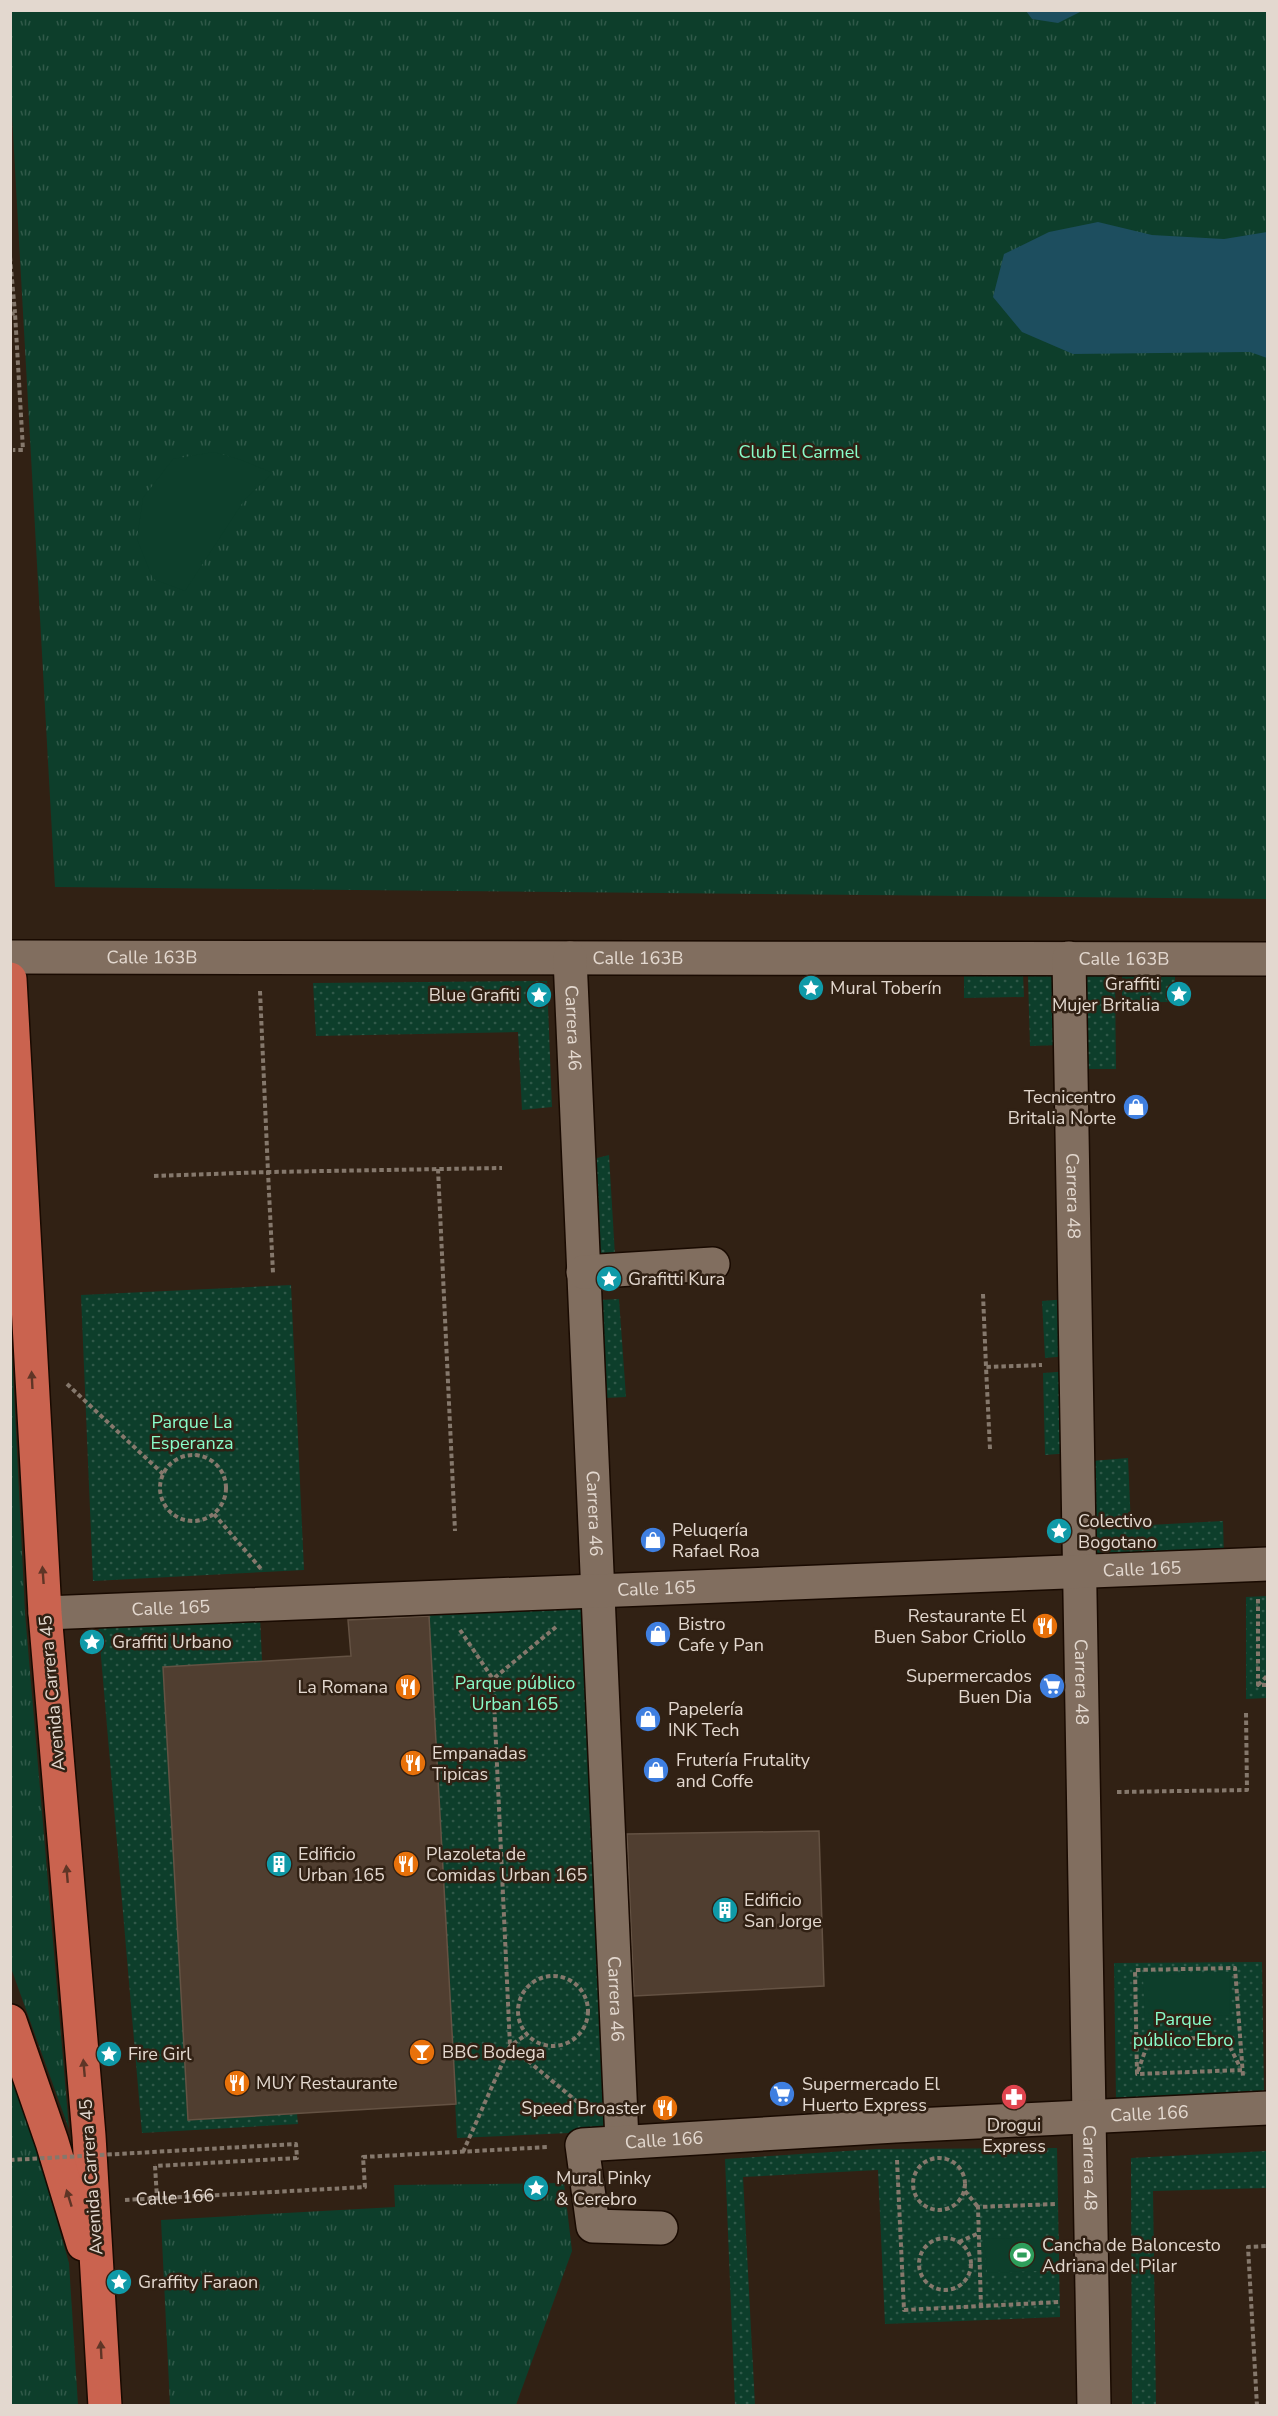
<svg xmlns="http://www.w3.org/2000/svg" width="1278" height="2416" viewBox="0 0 1278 2416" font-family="'Nunito Sans',sans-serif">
  <defs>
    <pattern id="grass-tufts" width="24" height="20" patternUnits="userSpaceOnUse" patternTransform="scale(1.5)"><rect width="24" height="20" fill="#0d3e2b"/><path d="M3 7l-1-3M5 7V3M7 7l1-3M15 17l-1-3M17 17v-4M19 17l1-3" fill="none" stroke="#305949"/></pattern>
    <pattern id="park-dots" width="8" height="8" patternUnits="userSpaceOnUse" patternTransform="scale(1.5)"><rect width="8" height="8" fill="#0d3e2b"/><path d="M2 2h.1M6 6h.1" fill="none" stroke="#305949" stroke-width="1.8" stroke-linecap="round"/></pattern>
  </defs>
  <rect width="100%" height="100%" fill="#312114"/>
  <g fill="url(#grass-tufts)">
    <path d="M10 11H1267V899L55 887 11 97Z"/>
    <path d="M10 1310 25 1613 69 2129 11 1968Z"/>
    <path d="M10 2068 20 2092 69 2263 78 2405H11Z"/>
    <path d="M564 2183 572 2251 516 2405H170L161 2220 395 2207 394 2185Z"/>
  </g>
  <g fill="url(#park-dots)">
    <path d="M964 974H1023L1024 997 964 998Z"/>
    <path d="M1063 975 1064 1045 1030 1046 1028 976Z"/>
    <path d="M1077 975H1115L1116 1069H1079Z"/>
    <path d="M1122 975 1175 976V1002H1122Z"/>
    <path d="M547 981 552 1107 522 1110 518 1032 316 1036 313 983Z"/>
    <path d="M609 1155 615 1256 597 1257 593 1159Z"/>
    <path d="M291 1285 304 1570 93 1581 81 1295Z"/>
    <path d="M619 1299 626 1397 605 1398 599 1300Z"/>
    <path d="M1067 1299 1068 1356 1045 1358 1042 1301Z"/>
    <path d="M1070 1371V1453L1045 1455 1043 1373Z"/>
    <path d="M1128 1458 1131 1526 1223 1521 1224 1559 1096 1565 1091 1461Z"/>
    <path d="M1267 1596V1698L1246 1699V1597Z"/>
    <path d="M592 1598 614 2131 457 2138 429 1613Z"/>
    <path d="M260 1616 262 1661 163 1667 188 2120 297 2114 298 2124 142 2133 98 1622Z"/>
    <path d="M1262 1962 1264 2093 1116 2098 1114 1963Z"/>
    <path d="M1057 2148 1060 2317 885 2324 878 2170 743 2177 755 2405H735L725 2159 877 2149Z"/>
    <path d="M1267 2151V2188L1153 2191 1156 2405H1132L1131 2158Z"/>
  </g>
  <g fill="#0d3e2b">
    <path d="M214 452 241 460 273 473 245 499 185 591 153 579 137 539 143 498 173 459Z"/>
    <path d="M1229 1972 1230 2015 1145 2019 1143 1976Z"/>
    <path d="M1059 2236V2270L987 2273 984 2239Z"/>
  </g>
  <g fill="#1d4e5f">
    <path d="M1026 11H1082L1058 23 1032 19Z"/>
    <path d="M1098 222 1152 235 1224 239 1267 232V358L1250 352 1073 354 1022 332 993 297 1004 254 1049 232Z"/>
  </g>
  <g fill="#503e30" stroke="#645243" stroke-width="1.5">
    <path d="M429 1616 456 2104 188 2120 163 1667 351 1656 348 1620Z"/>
    <path d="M819 1831 824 1986 634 1996 627 1834Z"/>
  </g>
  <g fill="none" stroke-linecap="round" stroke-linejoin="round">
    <g stroke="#190a01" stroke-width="36">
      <g id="minor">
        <path id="s2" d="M10 957 1268 959"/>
        <path id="s3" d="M570 958 622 2141"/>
        <path id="s4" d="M1069 958 1094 2406"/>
        <path d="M583 1272 713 1264"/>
        <path id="s5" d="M45 1613 1268 1564"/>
        <path id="s6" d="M661 2228 593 2226 582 2145 895 2126 1268 2108"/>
      </g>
    </g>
    <g stroke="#190a01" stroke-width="36">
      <g id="highway">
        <path d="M10 979 45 1613 89 2136 105 2406"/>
        <path d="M10 2021 52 2142 83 2244"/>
      </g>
    </g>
    <g stroke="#85786c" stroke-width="4" stroke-dasharray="4.5 3" stroke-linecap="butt">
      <path d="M10 257 15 313"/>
      <path d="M10 314 15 313 23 450H13"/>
      <path d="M260 991 268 1172 502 1168"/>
      <path d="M438 1169 455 1531"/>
      <path d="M154 1176 268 1172 273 1273"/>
      <path d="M983 1294 986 1367"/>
      <path d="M67 1384 163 1474"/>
      <path d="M990 1449 986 1367 1042 1365"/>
      <circle cx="193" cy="1488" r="33"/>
      <path d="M214 1514 262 1570"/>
      <path d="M1258 1599V1685H1268"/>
      <path d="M556 1627 493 1679 510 2046 586 2109"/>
      <path d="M460 1630 493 1679"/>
      <path d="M1258 1685 1268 1675"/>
      <path d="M1117 1792 1247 1790 1246 1712"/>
      <circle cx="553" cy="2011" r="35"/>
      <path d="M1242 2070 1137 2074 1135 1970 1235 1968 1243 2076"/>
      <path d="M1138 2071 1149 2040 1225 2037 1240 2067"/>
      <path d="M463 2152 510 2046 527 2034"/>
      <circle cx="939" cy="2184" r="26"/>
      <path d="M897 2160 904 2310 1060 2302"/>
      <path d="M155 2166 157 2198"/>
      <path d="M965 2191 978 2207"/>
      <path id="s1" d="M125 2200 365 2187 363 2157 549 2147"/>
      <circle cx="945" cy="2264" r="26"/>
      <path d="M959 2242 979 2233"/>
      <path d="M981 2307 978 2207 1057 2204"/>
      <path d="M1257 2406 1248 2247 1268 2246"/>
    </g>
    <use href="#minor" stroke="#816e5f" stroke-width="33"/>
    <use href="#highway" stroke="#ca634f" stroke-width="33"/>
    <path stroke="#85786c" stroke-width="4" stroke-dasharray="4.5 3" stroke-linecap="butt" d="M10 2160 296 2144 297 2158 155 2166"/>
  </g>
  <defs><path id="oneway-solid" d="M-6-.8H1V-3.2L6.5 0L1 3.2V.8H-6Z" transform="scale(1.5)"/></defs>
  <g fill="#5f3526">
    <use href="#oneway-solid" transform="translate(32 1380) rotate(-93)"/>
    <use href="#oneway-solid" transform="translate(43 1575) rotate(-94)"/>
    <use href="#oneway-solid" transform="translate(67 1874) rotate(-95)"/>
    <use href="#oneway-solid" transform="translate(84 2068) rotate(-95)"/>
    <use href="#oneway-solid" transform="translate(69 2198) rotate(-107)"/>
    <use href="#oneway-solid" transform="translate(101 2350) rotate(-93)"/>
  </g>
  <defs>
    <g id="sight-disc" transform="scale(1.35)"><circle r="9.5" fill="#0f9aa8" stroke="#312114"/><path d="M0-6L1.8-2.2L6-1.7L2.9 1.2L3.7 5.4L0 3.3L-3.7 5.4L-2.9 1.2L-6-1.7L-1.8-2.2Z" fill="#fff"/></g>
    <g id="shop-disc" transform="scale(1.35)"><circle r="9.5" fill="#3f7fe0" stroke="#312114"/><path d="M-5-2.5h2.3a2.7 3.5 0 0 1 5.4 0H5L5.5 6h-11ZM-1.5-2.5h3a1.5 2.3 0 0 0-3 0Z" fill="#fff"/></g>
    <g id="restaurant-disc" transform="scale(1.35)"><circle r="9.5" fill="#e8710a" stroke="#312114"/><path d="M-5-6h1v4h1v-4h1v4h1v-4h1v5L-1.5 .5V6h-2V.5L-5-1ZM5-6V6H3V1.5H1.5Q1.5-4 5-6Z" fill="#fff"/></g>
    <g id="supermarket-disc" transform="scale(1.35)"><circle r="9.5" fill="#3f7fe0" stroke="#312114"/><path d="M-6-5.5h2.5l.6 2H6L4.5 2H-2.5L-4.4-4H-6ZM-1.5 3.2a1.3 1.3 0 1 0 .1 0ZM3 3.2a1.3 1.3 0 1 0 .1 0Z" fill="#fff"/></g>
    <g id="building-disc" transform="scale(1.35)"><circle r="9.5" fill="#0f9aa8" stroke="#312114"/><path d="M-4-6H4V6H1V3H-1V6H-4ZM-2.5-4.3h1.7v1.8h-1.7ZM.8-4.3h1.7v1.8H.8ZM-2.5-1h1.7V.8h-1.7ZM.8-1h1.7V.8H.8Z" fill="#fff"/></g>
    <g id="bar-disc" transform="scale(1.35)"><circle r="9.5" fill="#e8710a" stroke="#312114"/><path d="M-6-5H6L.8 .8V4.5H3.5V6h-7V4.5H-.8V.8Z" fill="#fff"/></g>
    <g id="pharmacy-disc" transform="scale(1.35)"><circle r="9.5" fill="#e0444e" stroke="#312114"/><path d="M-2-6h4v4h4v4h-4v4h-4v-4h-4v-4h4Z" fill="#fff"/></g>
    <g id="stadium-disc" transform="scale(1.35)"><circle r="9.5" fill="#2e9e5b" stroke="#312114"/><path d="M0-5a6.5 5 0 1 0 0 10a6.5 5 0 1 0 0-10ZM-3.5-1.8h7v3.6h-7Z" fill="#fff"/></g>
  </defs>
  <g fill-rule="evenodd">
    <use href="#sight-disc" x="811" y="988"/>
    <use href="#sight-disc" x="1179" y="994"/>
    <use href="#sight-disc" x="539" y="995"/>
    <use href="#shop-disc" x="1136" y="1107"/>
    <use href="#sight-disc" x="609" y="1279"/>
    <use href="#sight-disc" x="1059" y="1531"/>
    <use href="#shop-disc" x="653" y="1540"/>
    <use href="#restaurant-disc" x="1045" y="1626"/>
    <use href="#shop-disc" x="658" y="1634"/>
    <use href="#sight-disc" x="92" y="1642"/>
    <use href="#supermarket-disc" x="1052" y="1686"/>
    <use href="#restaurant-disc" x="408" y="1687"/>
    <use href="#shop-disc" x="648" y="1719"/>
    <use href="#restaurant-disc" x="413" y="1763"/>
    <use href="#shop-disc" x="656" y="1770"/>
    <use href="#building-disc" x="279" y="1864"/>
    <use href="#restaurant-disc" x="406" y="1864"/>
    <use href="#building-disc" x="725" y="1910"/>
    <use href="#bar-disc" x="422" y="2052"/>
    <use href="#sight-disc" x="109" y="2054"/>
    <use href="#restaurant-disc" x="237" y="2083"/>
    <use href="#supermarket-disc" x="782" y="2094"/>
    <use href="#pharmacy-disc" x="1014" y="2097"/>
    <use href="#restaurant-disc" x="665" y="2108"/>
    <use href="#sight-disc" x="536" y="2188"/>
    <use href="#stadium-disc" x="1022" y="2255"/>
    <use href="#sight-disc" x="119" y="2282"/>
  </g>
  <g text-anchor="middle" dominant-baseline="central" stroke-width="5" stroke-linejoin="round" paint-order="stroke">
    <g font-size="18" fill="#89fdca" stroke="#312114">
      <text x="799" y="452">Club El Carmel</text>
      <text x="192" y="1422">Parque La<tspan x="192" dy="21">Esperanza</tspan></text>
      <text x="515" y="1683">Parque público<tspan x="515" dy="21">Urban 165</tspan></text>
      <text x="1183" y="2019">Parque<tspan x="1183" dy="21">público Ebro</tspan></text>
    </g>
    <g font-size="18" fill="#e3d8cf" stroke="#312114">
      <text stroke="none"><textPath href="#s2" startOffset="142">Calle 163B</textPath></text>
      <text stroke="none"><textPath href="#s2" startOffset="628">Calle 163B</textPath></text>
      <text stroke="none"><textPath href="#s2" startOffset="1114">Calle 163B</textPath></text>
      <text stroke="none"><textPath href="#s3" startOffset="70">Carrera 46</textPath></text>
      <text stroke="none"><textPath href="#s4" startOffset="238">Carrera 48</textPath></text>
      <text stroke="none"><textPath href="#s3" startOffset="556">Carrera 46</textPath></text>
      <text stroke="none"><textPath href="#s5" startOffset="1098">Calle 165</textPath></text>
      <text stroke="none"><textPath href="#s5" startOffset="612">Calle 165</textPath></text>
      <text stroke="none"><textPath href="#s5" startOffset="126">Calle 165</textPath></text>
      <text stroke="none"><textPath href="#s4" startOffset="724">Carrera 48</textPath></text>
      <text transform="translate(52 1693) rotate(-95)">Avenida Carrera 45</text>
      <text stroke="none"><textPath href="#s3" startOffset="1042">Carrera 46</textPath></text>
      <text stroke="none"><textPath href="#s6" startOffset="718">Calle 166</textPath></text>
      <text stroke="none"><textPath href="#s6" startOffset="232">Calle 166</textPath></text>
      <text stroke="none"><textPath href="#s4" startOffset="1210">Carrera 48</textPath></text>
      <text transform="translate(91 2177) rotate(-94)">Avenida Carrera 45</text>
      <text stroke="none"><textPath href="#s1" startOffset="50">Calle 166</textPath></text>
    </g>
    <g font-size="18" fill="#e3d8cf" stroke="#312114" text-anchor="start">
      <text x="1160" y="984" text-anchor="end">Graffiti<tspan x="1160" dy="21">Mujer Britalia</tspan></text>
      <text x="830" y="988">Mural Toberín</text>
      <text x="520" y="995" text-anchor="end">Blue Grafiti</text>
      <text x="1116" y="1097" text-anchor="end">Tecnicentro<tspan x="1116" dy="21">Britalia Norte</tspan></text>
      <text x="628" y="1279">Grafitti Kura</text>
      <text x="1078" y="1521">Colectivo<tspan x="1078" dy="21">Bogotano</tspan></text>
      <text x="672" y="1530">Peluqería<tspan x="672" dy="21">Rafael Roa</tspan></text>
      <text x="1026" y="1616" text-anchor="end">Restaurante El<tspan x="1026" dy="21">Buen Sabor Criollo</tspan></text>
      <text x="678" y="1624">Bistro<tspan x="678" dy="21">Cafe y Pan</tspan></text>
      <text x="112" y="1642">Graffiti Urbano</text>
      <text x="1032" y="1676" text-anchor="end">Supermercados<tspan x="1032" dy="21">Buen Dia</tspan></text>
      <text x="388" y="1687" text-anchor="end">La Romana</text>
      <text x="668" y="1709">Papelería<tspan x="668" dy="21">INK Tech</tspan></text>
      <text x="432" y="1753">Empanadas<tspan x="432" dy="21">Tipicas</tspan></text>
      <text x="676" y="1760">Frutería Frutality<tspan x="676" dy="21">and Coffe</tspan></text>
      <text x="298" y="1854">Edificio<tspan x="298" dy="21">Urban 165</tspan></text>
      <text x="426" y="1854">Plazoleta de<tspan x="426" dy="21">Comidas Urban 165</tspan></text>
      <text x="744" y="1900">Edificio<tspan x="744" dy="21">San Jorge</tspan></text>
      <text x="442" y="2052">BBC Bodega</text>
      <text x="128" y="2054">Fire Girl</text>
      <text x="256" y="2083">MUY Restaurante</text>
      <text x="802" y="2084">Supermercado El<tspan x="802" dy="21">Huerto Express</tspan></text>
      <text x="646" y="2108" text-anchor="end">Speed Broaster</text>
      <text x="1014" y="2125" text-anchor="middle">Drogui<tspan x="1014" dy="21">Express</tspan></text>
      <text x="556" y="2178">Mural Pinky<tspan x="556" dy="21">&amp; Cerebro</tspan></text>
      <text x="1042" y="2245">Cancha de Baloncesto<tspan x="1042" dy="21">Adriana del Pilar</tspan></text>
      <text x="138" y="2282">Graffity Faraon</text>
    </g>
  </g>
  <rect width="1278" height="2416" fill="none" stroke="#e3d8cf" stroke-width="24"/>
</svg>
